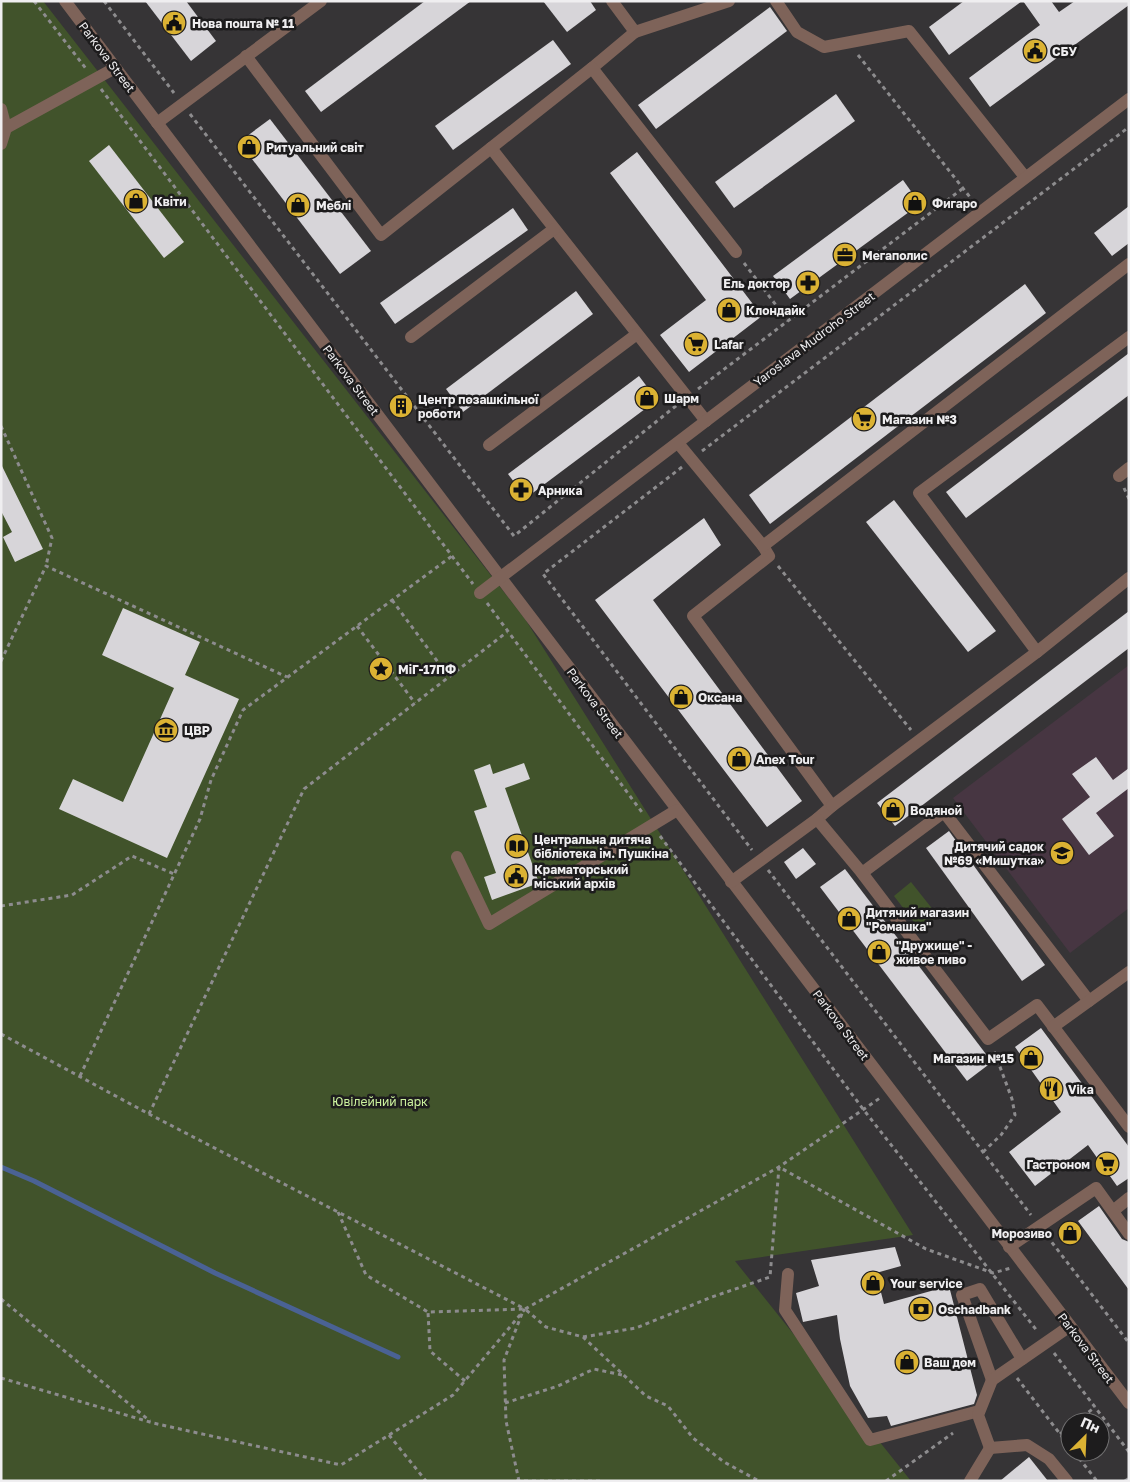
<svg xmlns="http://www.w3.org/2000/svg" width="1130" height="1482" viewBox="0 0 1130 1482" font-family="'Golos Text',sans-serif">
  <rect width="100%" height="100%" fill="#363436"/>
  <path fill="#473642" d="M1129 665V908L1070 953 953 798Z"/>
  <g fill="#41532b">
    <path d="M1 1H43L525 619 913 1235 735 1261 911 1481H1Z"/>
    <path d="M911 882 938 916 920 930 894 896Z"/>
  </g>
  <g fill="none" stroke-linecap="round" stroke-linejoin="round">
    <path stroke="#4a6294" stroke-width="5" d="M1 1167 34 1181 215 1273 398 1357"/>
  </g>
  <g fill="#d7d5d9">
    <path d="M145 1H186L216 41 191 61Z"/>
    <path d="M425 1H471L321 112 305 91Z"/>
    <path d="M543 1H590L596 10 567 32Z"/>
    <path d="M964 1H1022L949 55 929 27Z"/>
    <path d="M1023 1H1051L1059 12 1075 1H1129V5L990 107 969 78 1040 25Z"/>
    <path d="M770 7 787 31 656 129 638 105Z"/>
    <path d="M553 40 571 64 453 150 435 126Z"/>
    <path d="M836 94 855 121 734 208 715 182Z"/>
    <path d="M270 119 371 251 340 274 239 142Z"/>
    <path d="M109 145 184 242 164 258 89 161Z"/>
    <path d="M637 152 762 316 689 372 660 335 706 300 610 173Z"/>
    <path d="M903 180 920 204 790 299 773 276Z"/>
    <path d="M1129 206V243L1112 256 1094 233Z"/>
    <path d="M513 208 528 230 395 324 380 303Z"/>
    <path d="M1025 284 1046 313 770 524 749 495Z"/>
    <path d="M576 291 593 314 463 412 446 389Z"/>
    <path d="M1129 353V395L966 518 946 492Z"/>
    <path d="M639 376 657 400 526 498 508 474Z"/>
    <path d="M1 464 43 549 15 562 3 537 12 532 1 511Z"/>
    <path d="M894 500 996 631 968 652 866 522Z"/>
    <path d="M704 518 721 545 653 600 802 801 767 827 595 600Z"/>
    <path d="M123 608 200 642 185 675 239 699 167 858 59 809 73 779 123 802 174 688 102 655Z"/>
    <path d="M1129 611V648L895 826 877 803Z"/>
    <path d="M1096 757 1113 780 1129 768V788L1096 813 1114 836 1089 855 1062 819 1090 797 1072 774Z"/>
    <path d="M524 763 530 779 505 788 539 883 492 900 484 877 496 873 474 811 487 807 474 770 490 764 493 774Z"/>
    <path d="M949 831 1045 965 1022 981 926 848Z"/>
    <path d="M803 848 816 864 796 879 784 862Z"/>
    <path d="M845 869 992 1062 967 1081 820 887Z"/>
    <path d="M1041 1028 1129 1147V1178L1117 1186 1088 1145 1035 1186 1009 1152 1061 1112 1015 1047Z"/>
    <path d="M1099 1206 1122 1239 1129 1242V1290L1078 1221Z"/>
    <path d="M895 1247 901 1266 876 1273 884 1304 949 1286 977 1395 974 1404 891 1426 887 1416 868 1418 850 1386 840 1339 837 1315 803 1322 796 1293 819 1286 811 1260Z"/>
    <path d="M1029 1457 1048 1481H1000Z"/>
  </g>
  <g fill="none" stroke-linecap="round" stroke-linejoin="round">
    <g stroke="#8d8c8e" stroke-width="3" stroke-dasharray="4 4" stroke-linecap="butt">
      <path d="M34 1 87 70"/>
      <path d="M104 1 174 93"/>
      <path d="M858 55 973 201"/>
      <path d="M101 89 473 584"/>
      <path d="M190 114 514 536 677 405"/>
      <path d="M744 263 788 321"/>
      <path d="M698 389 962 189"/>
      <path d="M1 426 52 538 46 566"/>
      <path d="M702 451 1129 127"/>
      <path d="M682 467 543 574 752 850"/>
      <path d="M1124 488 1129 499"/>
      <path d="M778 566 911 730"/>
      <path d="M392 600 449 677"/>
      <path d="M487 603 644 815"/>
      <path d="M357 626 415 703"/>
      <path d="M1 661 46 566 287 677"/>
      <path d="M660 836 863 1109 1038 1332"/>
      <path d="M768 870 1031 1215"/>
      <path d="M1 906 72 895 132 856 174 874"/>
      <path d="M1 1034 149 1114 525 1309 779 1167 880 1098"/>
      <path d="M80 1076 200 819 211 780 243 710 452 556"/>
      <path d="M149 1114 304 789 507 632"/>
      <path d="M983 1152 1001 1135 1015 1115 1012 1099 994 1051"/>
      <path d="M338 1212 366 1275 428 1312"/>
      <path d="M1047 1236 1129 1343"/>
      <path d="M1 1299 150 1421"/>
      <path d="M583 1337 636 1328 712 1297 770 1277 779 1167 926 1249 993 1273 1011 1268"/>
      <path d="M1054 1353 1129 1452"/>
      <path d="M1 1378 153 1423 341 1465 453 1395 525 1309"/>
      <path d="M1017 1378 1070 1447"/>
      <path d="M465 1381 430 1351 428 1312 525 1309 546 1327 583 1337 646 1396 668 1406 693 1438 724 1462 759 1481"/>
      <path d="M505 1403 558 1386 594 1369 622 1375"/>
      <path d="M1076 1422 1095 1407"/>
      <path d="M1060 1434 1070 1426"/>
      <path d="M389 1435 426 1481"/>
      <path d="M1074 1452 1097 1481"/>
      <path d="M516 1481H604"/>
      <path d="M519 1481 506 1421 504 1360 523 1311"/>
      <path d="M886 1481 953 1433"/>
      <path d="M1125 1481 1129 1478"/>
    </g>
    <g stroke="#7e6359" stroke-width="12">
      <path d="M65 1 501 578 1129 1403"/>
      <path d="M612 1 635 32 729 1"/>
      <path d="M776 1 797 32 824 47 909 31 1025 177"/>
      <path d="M246 56 381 235 491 148 706 421"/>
      <path d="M592 68 635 32"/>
      <path d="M1 109 6 128 1 130"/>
      <path d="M157 123 321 1"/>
      <path d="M1 144 6 128 115 68"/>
      <path d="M491 148 592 68 736 252"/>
      <path d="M411 337 554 229"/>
      <path d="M678 443 763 546 769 556 693 616 832 806 817 819"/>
      <path d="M489 445 637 334"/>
      <path d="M1119 476 1129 468"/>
      <path d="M763 546 1129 264"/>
      <path d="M480 593 1129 99"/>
      <path d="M1037 652 1129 578"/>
      <path d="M832 806 1037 652 919 493 1129 337"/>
      <path d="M457 857 489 924 677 810"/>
      <path d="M862 873 944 812 1089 1001"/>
      <path d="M731 882 817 819 862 873 988 1039 1037 1005 1129 1127"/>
      <path d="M1053 1027 1129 972"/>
      <path d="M1113 1211 1129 1198"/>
      <path d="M1009 1247 1096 1188 1129 1234"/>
      <path d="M788 1274 785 1310 870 1440 979 1411"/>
      <path d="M992 1380 962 1295 980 1289 1022 1359"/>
      <path d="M970 1481 990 1448"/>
      <path d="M1067 1481 1049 1459 1027 1445 990 1448 978 1415 992 1380 1070 1326"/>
    </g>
  </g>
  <defs>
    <g id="civic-disc" transform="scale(1.25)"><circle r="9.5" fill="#dbb233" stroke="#1d1c1d"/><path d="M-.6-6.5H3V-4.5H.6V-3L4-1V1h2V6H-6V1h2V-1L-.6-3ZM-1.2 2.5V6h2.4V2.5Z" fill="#111"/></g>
    <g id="shop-disc" transform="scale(1.25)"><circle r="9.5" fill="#dbb233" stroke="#1d1c1d"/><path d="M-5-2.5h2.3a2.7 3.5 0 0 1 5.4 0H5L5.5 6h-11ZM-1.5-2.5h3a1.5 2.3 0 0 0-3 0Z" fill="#111"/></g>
    <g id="office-disc" transform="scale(1.25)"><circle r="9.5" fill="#dbb233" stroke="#1d1c1d"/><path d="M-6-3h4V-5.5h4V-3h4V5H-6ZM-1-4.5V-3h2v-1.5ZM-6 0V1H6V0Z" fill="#111"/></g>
    <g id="pharmacy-disc" transform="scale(1.25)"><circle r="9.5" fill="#dbb233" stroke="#1d1c1d"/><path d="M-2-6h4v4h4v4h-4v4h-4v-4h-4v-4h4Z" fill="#111"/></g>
    <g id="supermarket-disc" transform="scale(1.25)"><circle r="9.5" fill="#dbb233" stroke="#1d1c1d"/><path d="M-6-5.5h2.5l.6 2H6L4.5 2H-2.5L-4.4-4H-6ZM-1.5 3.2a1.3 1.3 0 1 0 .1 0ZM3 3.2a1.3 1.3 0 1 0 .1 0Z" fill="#111"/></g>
    <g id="building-disc" transform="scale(1.25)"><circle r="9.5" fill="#dbb233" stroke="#1d1c1d"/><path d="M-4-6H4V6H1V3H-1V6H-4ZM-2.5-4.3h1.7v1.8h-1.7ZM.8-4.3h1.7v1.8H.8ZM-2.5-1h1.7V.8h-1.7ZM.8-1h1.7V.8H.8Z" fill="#111"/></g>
    <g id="sight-disc" transform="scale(1.25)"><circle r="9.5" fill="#dbb233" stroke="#1d1c1d"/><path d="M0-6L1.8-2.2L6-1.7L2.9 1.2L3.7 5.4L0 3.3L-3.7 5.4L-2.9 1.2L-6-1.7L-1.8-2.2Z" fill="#111"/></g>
    <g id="museum-disc" transform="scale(1.25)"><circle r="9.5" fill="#dbb233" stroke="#1d1c1d"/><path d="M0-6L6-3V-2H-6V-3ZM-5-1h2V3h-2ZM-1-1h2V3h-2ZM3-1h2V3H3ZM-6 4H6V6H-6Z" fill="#111"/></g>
    <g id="library-disc" transform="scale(1.25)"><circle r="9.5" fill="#dbb233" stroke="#1d1c1d"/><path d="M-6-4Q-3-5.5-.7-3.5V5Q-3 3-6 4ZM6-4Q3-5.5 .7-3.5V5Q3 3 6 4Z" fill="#111"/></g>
    <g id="school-disc" transform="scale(1.25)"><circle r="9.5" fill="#dbb233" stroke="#1d1c1d"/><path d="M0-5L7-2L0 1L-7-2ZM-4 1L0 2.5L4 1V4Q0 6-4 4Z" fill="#111"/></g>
    <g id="restaurant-disc" transform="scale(1.25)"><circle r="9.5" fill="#dbb233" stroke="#1d1c1d"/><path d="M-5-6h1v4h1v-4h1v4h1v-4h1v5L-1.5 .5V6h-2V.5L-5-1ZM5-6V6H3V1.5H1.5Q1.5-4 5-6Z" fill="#111"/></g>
    <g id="bank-disc" transform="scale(1.25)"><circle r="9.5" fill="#dbb233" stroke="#1d1c1d"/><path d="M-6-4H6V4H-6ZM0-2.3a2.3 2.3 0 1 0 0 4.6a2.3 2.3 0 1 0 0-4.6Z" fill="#111"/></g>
  </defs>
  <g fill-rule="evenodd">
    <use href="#civic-disc" x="174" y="23"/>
    <use href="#civic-disc" x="1035" y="51"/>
    <use href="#shop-disc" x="249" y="147"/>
    <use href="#shop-disc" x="136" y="201"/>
    <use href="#shop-disc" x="915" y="203"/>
    <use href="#shop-disc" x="298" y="205"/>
    <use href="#office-disc" x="845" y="255"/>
    <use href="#pharmacy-disc" x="808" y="283"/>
    <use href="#shop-disc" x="729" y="310"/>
    <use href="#supermarket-disc" x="696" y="344"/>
    <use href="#shop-disc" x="647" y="398"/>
    <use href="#building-disc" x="401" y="406"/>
    <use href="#supermarket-disc" x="864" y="419"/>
    <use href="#pharmacy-disc" x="521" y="490"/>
    <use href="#sight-disc" x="381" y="669"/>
    <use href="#shop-disc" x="681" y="697"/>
    <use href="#museum-disc" x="166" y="730"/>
    <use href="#shop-disc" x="739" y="759"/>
    <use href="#shop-disc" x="893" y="810"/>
    <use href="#library-disc" x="517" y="846"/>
    <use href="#school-disc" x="1062" y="853"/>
    <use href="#civic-disc" x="516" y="876"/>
    <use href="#shop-disc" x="849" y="919"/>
    <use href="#shop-disc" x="879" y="952"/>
    <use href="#shop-disc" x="1031" y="1058"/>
    <use href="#restaurant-disc" x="1051" y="1089"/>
    <use href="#supermarket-disc" x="1107" y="1164"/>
    <use href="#shop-disc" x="1070" y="1233"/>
    <use href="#shop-disc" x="873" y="1283"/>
    <use href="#bank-disc" x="921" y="1309"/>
    <use href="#shop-disc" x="907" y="1362"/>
  </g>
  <g text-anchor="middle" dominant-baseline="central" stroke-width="5" stroke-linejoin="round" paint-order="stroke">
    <g font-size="12" font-weight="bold" fill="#efeef0" stroke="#1d1c1d" text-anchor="start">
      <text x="192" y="23">Нова пошта № 11</text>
      <text x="1052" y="51">СБУ</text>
      <text x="266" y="147">Ритуальний світ</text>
      <text x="154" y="201">Квіти</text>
      <text x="932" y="203">Фигаро</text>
      <text x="316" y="205">Меблі</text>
      <text x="862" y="255">Мегаполис</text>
      <text x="790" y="283" text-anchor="end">Ель доктор</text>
      <text x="746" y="310">Клондайк</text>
      <text x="714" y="344">Lafar</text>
      <text x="664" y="398">Шарм</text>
      <text x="418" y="399">Центр позашкільної<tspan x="418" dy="14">роботи</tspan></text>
      <text x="882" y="419">Магазин №3</text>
      <text x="538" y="490">Арника</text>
      <text x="398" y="669">МіГ-17ПФ</text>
      <text x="698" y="697">Оксана</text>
      <text x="184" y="730">ЦВР</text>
      <text x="756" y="759">Anex Tour</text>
      <text x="910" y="810">Водяной</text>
      <text x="534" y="839">Центральна дитяча<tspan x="534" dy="14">бібліотека ім. Пушкіна</tspan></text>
      <text x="1044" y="846" text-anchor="end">Дитячий садок<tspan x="1044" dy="14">№69 «Мишутка»</tspan></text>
      <text x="534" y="869">Краматорський<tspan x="534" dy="14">міський архів</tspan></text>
      <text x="866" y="912">Дитячий магазин<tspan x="866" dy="14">"Ромашка"</tspan></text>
      <text x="896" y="945">"Дружище" -<tspan x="896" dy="14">живое пиво</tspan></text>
      <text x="1014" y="1058" text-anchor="end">Магазин №15</text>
      <text x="1068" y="1089">Vika</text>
      <text x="1090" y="1164" text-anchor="end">Гастроном</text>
      <text x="1052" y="1233" text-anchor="end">Морозиво</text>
      <text x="890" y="1283">Your service</text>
      <text x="938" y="1309">Oschadbank</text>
      <text x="924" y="1362">Ваш дом</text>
    </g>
    <g font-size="12" fill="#efeef0" stroke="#1d1c1d">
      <text transform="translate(107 57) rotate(53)">Parkova Street</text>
      <text transform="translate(814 339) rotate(-37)">Yaroslava Mudroho Street</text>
      <text transform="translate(351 380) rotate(53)">Parkova Street</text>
      <text transform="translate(595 703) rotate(53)">Parkova Street</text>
      <text transform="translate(841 1025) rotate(53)">Parkova Street</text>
      <text transform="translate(1086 1348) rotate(53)">Parkova Street</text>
    </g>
    <g font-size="12" fill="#ccf29e" stroke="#1d1c1d">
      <text x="380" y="1101">Ювілейний парк</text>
    </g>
  </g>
  <rect width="1130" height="1482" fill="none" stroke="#efeef0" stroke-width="5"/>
  <g transform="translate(1085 1437) rotate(24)"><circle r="24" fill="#1d1c1d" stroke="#717071"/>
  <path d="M0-4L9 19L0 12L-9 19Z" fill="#dbb233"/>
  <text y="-8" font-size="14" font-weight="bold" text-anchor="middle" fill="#efeef0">Пн</text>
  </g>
</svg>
